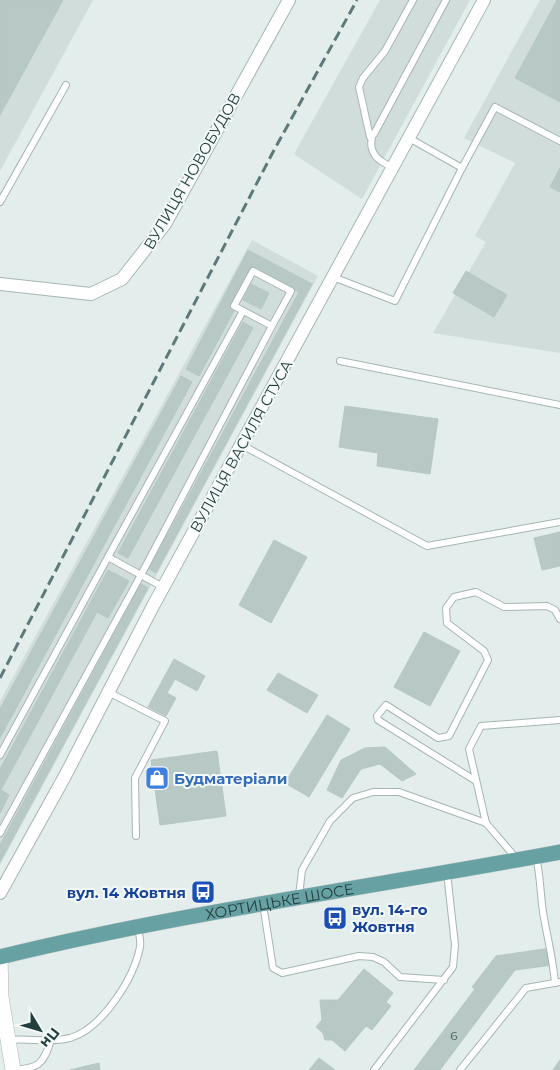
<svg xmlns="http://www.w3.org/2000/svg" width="560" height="1070" viewBox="0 0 560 1070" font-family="Montserrat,sans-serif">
  <rect width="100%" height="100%" fill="#e3edeb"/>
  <g fill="#d1dddb">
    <path d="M0 0H93L0 171Z"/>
    <path d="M380 0H470L362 199 294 154Z"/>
    <path d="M540 0H560V353L433 333 486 242 475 236 515 163 464 138Z"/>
    <path d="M252 240 318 276 0 865V701Z"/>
  </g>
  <g fill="#b8c8c5" stroke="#b5c7c4">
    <path d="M0 0H63L0 115Z"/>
    <path d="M557 0H560V102L515 78Z"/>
    <path d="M560 168V192L550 187Z"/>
    <path d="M248 250 312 284 156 573 149 569 299 292 252 266 229 308 234 311 199 376 186 369Z"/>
    <path d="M466 271 507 295 494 317 453 293Z"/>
    <path d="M251 284 269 293 261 309 243 300Z"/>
    <path d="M243 322 253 328 128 558 118 553Z"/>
    <path d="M181 376 192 382 0 738V709Z"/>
    <path d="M345 406 438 419 430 474 377 466 378 453 339 447Z"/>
    <path d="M560 532V566L542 570 534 538Z"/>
    <path d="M274 540 307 557 271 623 239 605Z"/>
    <path d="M108 570 129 581 108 618 97 612 1 790 9 795 0 813V769Z"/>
    <path d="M141 584 148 588 0 862V845Z"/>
    <path d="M424 632 460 651 430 706 394 687Z"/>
    <path d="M174 659 205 676 197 691 175 679 167 693 176 698 166 716 148 707Z"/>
    <path d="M278 673 318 695 307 713 267 690Z"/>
    <path d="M327 715 350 729 309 797 285 783Z"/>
    <path d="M385 747 416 774 402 781 380 764 361 769 342 798 327 790 341 760 365 748Z"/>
    <path d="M217 751 226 816 160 825 151 760Z"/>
    <path d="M551 948 553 965 515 970 440 1070H414L475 989 472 987 496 956Z"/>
    <path d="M364 969 393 993 386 1002 391 1006 372 1030 366 1026 345 1051 332 1040H325L323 1033 316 1027 322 1020 320 1000H338Z"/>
    <path d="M319 1058 335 1070H309Z"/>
    <path d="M560 1060V1070H553Z"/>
    <path d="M99 1063 100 1070H70Z"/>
  </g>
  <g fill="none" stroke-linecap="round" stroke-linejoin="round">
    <g stroke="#a5b5b4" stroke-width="8">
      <g id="service">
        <path d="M413 0 385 51 363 78 359 87 370 137 374 134 446 0"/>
        <path d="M372 137C368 154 379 161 393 168"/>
        <path d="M462 168 495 107 560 141"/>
        <path d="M0 202 66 85"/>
        <path d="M333 277 395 301 462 168 409 138"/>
        <path d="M340 361 560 405"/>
        <path d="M242 445 427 546 560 522"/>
        <path d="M108 557 243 311"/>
        <path d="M108 692 165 721 135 778 136 836"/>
        <path d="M0 755 108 557 163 587"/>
        <path d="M476 781 378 720 377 716 386 705 438 738 449 736 488 660 484 651 447 623 446 608 454 597 476 592 504 607 547 606 555 610 560 619"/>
        <path d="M486 823 469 749 481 726 560 720"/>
        <path d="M0 833 141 575 272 326 291 291 253 271 234 306 272 326"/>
        <path d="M536 857C541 877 540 897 544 918 548 940 553 960 555 983"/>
        <path d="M299 896 302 870 330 821 353 798 373 792H399L486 823 516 858"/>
        <path d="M263 904 273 968 282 973 359 956 373 957 384 962 400 977 444 980"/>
        <path d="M9 1040C29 1038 50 1043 70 1038 102 1029 134 978 140 947 141 941 139 933 138 928"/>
        <path d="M13 1070C39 1068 43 1065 51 1040"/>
        <path d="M374 1070 453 967 455 945 447 873"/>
        <path d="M460 1070 526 988 560 982"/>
      </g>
    </g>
    <g stroke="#a5b5b4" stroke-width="14">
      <g id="minor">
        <path d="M0 284 91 294 122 279 165 224 289 0"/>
        <path d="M0 893 65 776 153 606 484 0"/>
      </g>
    </g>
    <g stroke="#a5b5b4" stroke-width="16">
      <path id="tertiary" d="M0 957 1 997 13 1070"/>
    </g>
    <g stroke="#c1c9c9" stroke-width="16">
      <g id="primary">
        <path id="s1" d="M0 957C185 912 373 887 560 852"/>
      </g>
    </g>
    <use href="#service" stroke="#fff" stroke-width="6"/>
    <use href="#minor" stroke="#fff" stroke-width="12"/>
    <use href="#tertiary" stroke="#fff" stroke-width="15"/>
    <use href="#primary" stroke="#67a1a3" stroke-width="15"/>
    <path stroke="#5d797a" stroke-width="3" stroke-dasharray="10 5" stroke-linecap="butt" d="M0 678 273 152 357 0"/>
  </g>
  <defs>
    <g id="shop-square" transform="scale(1.25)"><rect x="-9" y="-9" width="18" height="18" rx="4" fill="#3f7fe0" stroke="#f3f9f8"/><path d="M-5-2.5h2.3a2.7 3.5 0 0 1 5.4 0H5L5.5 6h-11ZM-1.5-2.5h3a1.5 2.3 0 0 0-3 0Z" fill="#fff"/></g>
    <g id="bus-square" transform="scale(1.25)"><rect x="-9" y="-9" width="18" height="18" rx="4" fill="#1a4fb4" stroke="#f3f9f8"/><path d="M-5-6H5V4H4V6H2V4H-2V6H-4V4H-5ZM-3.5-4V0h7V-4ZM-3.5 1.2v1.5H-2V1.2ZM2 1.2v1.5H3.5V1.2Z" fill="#fff"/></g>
  </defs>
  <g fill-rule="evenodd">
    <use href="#shop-square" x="157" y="778"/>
    <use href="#bus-square" x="203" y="892"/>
    <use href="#bus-square" x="335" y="918"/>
  </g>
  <g text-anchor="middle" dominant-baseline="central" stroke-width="4" stroke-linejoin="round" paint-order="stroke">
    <g font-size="12" fill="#486060">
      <text x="454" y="1035">6</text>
    </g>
    <g font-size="15" fill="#223e3e" stroke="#f3f9f8">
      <text transform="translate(192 171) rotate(-60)">ВУЛИЦЯ НОВОБУДОВ</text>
      <text transform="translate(241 446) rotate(-61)">ВУЛИЦЯ ВАСИЛЯ СТУСА</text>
      <text stroke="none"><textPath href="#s1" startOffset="285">ХОРТИЦЬКЕ ШОСЕ</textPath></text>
    </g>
    <g font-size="15" font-weight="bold" fill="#366cbe" stroke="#f3f9f8" text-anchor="start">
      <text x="174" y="778">Будматеріали</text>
    </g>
    <g font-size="15" font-weight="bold" fill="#164399" stroke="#f3f9f8" text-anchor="end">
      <text x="186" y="892">вул. 14 Жовтня</text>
      <text x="352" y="909" text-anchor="start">вул. 14-го<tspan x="352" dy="17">Жовтня</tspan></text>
    </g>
  </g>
  <g transform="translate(40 1030) rotate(128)" stroke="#f3f9f8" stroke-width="4" paint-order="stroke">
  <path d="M0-4L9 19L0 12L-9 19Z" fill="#223e3e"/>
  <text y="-8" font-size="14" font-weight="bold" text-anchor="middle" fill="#223e3e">Пн</text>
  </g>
</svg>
